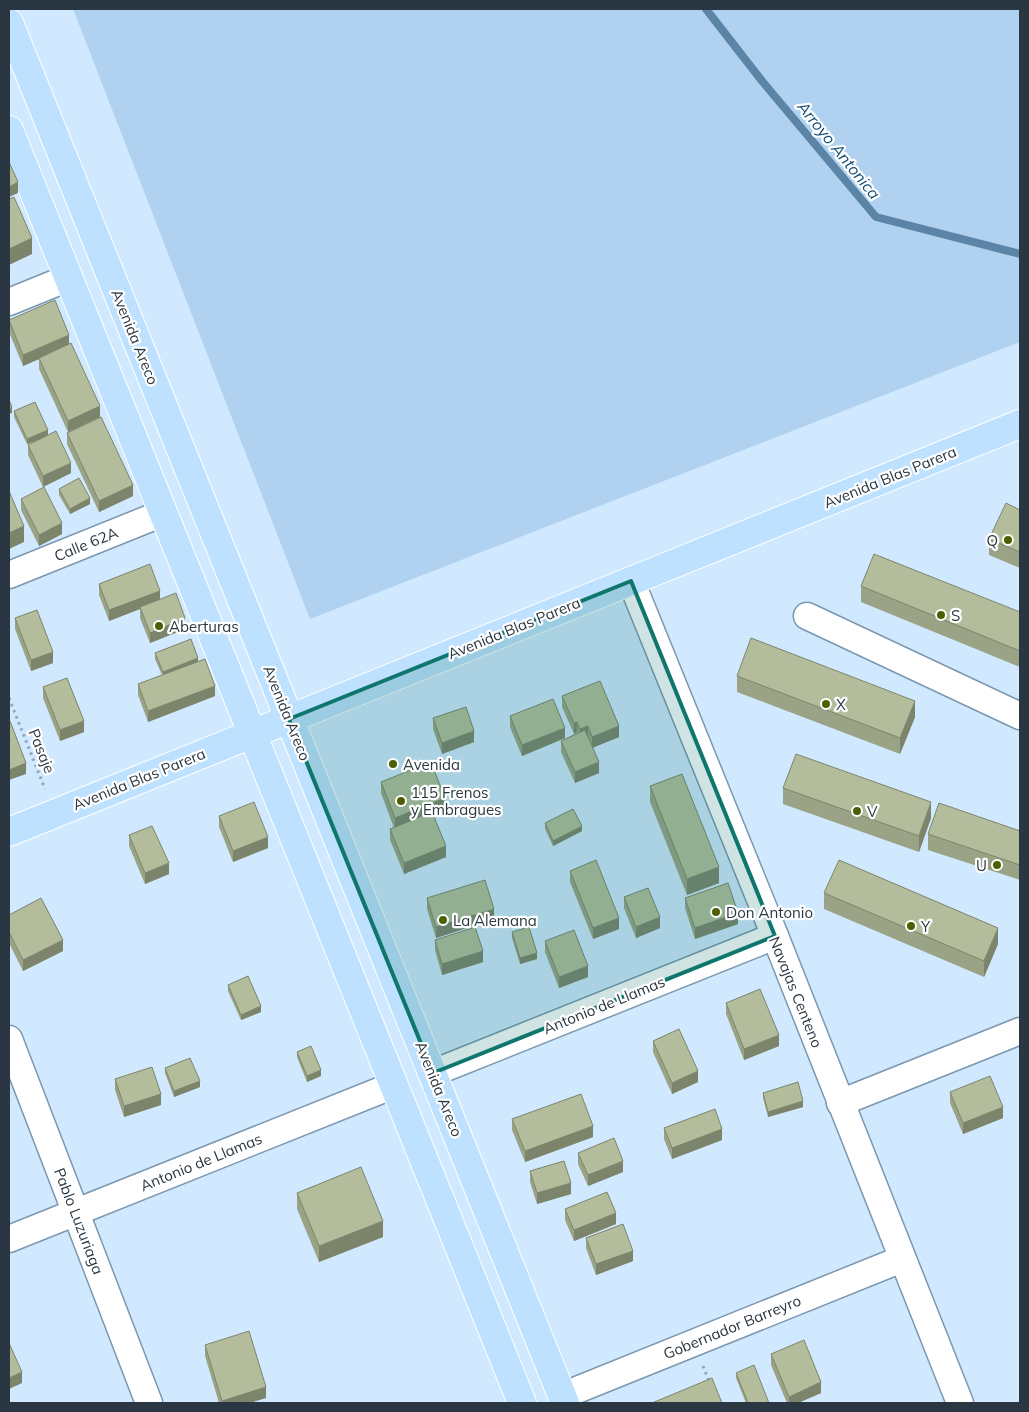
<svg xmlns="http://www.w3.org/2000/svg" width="1029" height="1412" viewBox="0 0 1029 1412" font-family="Mulish,sans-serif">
  <rect width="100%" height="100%" fill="#d1e9ff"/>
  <path fill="#b0d2f0" d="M73 9H1020V342L310 619Z"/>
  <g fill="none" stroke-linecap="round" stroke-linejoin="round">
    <path stroke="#5c84a6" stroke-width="8" d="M706 9 762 81 876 217 1020 254"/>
    <g stroke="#7b97b0" stroke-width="29">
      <g id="minor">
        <path d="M9 302 68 278"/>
        <path d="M9 575 163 513"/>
        <path d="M631 581 775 936 960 1403"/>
        <path d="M807 616 1020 716"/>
        <path d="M9 1039 149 1403"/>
        <path d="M433 1073 775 936"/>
        <path d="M840 1103 1020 1031"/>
        <path d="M9 1239 394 1085"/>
        <path d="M562 1396 902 1259"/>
      </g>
    </g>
    <g stroke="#fff" stroke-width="30">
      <g id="major">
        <path d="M9 23 565 1403"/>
        <path d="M9 130 522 1403"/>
        <path d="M9 832 1020 424"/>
      </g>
    </g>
    <g stroke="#92a6b8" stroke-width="3" stroke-dasharray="2.5 4" stroke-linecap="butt">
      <path d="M9 698 45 789"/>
      <path d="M703 1366 710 1384"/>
    </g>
    <use href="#minor" stroke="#fff" stroke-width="26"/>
    <use href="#major" stroke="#bee1ff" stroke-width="28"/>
  </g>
  <g fill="#9aa385">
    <path d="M9 320 69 344 100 417 68 432 39 369V359L23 366 9 332Z"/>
    <path d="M14 411 48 435 71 473 43 487 28 455V445L38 440 27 444 14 417Z"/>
    <path d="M67 433 133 496 99 512 67 444Z"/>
    <path d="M59 489 90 504 70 514 59 495Z"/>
    <path d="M21 499 62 534 39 546 21 510Z"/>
    <path d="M1020 510V568L989 555V539Z"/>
    <path d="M99 584 160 599 185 629 150 643 140 618V609L109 621 99 595Z"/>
    <path d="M861 586 1020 612V667L861 602Z"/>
    <path d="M15 618 53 663 31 671 15 629Z"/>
    <path d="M155 653 198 661 215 696 148 722 138 695V684L162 675 155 659Z"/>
    <path d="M737 676 915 717 900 754 737 692Z"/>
    <path d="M43 687 84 732 60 741 43 698Z"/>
    <path d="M562 696 619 737 592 748 599 773 575 783 561 752V741L577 733V732L574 734 562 707Z"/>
    <path d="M510 716 565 738 522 756 510 727Z"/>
    <path d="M433 718 474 742 442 754 433 729Z"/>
    <path d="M381 782 445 809 433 814 446 857 404 874 390 840V829L394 828 381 793Z"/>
    <path d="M650 786 719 883 687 895 650 802Z"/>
    <path d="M783 788 931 818 919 852 783 804Z"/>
    <path d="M219 816 268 848 233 862 219 827Z"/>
    <path d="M545 823 582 831 553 846 545 829Z"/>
    <path d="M1020 831V880L928 850V834Z"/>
    <path d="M129 835 169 874 145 884 129 846Z"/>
    <path d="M570 871 619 929 593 939 570 882Z"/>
    <path d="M824 893 998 944 984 977 824 909Z"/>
    <path d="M624 897 660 928 636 938 624 908Z"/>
    <path d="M427 898 494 919 436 938 427 909Z"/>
    <path d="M685 898 738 924 695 939 685 908Z"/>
    <path d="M9 915 63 951 23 971 9 943Z"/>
    <path d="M512 932 537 959 520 964 512 938Z"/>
    <path d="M435 940 483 962 442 975 435 950Z"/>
    <path d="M545 941 588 977 559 988 545 952Z"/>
    <path d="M228 985 261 1012 241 1020 228 991Z"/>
    <path d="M726 1003 779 1046 744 1060 726 1014Z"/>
    <path d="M653 1041 698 1082 672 1094 653 1052Z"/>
    <path d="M297 1052 321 1076 307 1082 297 1057Z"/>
    <path d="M165 1068 200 1087 174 1097 165 1073Z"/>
    <path d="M115 1079 161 1105 124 1117 115 1090Z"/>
    <path d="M950 1092 1003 1118 963 1134 950 1103Z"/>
    <path d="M763 1093 803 1107 768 1117 763 1098Z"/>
    <path d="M512 1119 593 1137 525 1162 512 1130Z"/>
    <path d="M664 1128 722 1140 672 1159 664 1139Z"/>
    <path d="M578 1153 623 1172 588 1186 578 1164Z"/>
    <path d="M530 1171 571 1194 537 1204 530 1182Z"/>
    <path d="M297 1193 383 1237 319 1262 297 1209Z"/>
    <path d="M565 1209 616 1224 574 1241 565 1220Z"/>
    <path d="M586 1238 633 1261 596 1275 586 1248Z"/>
    <path d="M205 1345 266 1398 249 1403H219L205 1356Z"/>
    <path d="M771 1354 821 1393 798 1403H787L771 1365Z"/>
    <path d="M736 1373 769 1403H746L736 1378Z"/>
  </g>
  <g fill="#7d846c">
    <path d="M18 182V193L9 197V187Z"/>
    <path d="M32 238V254L9 265V249Z"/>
    <path d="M69 335V346L23 366V355Z"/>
    <path d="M100 406V417L68 432V421Z"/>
    <path d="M12 407V413L9 414V409Z"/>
    <path d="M48 430V436L27 444V439Z"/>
    <path d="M71 463V473L43 487V476Z"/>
    <path d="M133 485V496L99 512V501Z"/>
    <path d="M90 498V504L70 514V509Z"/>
    <path d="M62 523V534L39 546V535Z"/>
    <path d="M24 526V542L9 549V533Z"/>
    <path d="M160 591V601L140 607V609L109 621V610Z"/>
    <path d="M185 618V629L150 643V633Z"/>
    <path d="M53 652V663L31 671V660Z"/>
    <path d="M198 658V664L163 677V672Z"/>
    <path d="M215 686V696L148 722V711Z"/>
    <path d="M915 701V717L900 754V738Z"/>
    <path d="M84 721V732L60 741V730Z"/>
    <path d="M577 722V732L574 734V723Z"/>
    <path d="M588 726V736L580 740V729Z"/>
    <path d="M619 726V737L592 748V737Z"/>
    <path d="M565 728V738L522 756V745Z"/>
    <path d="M474 731V742L442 754V743Z"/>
    <path d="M599 762V773L575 783V772Z"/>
    <path d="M26 763V774L9 780V770Z"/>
    <path d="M445 798V809L395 829V818Z"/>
    <path d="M931 802V818L919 852V836Z"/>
    <path d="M582 826V831L553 846V841Z"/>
    <path d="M268 837V848L233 862V851Z"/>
    <path d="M446 846V857L404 874V863Z"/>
    <path d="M169 863V874L145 884V873Z"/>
    <path d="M719 867V883L687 895V879Z"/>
    <path d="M494 909V919L436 938V927Z"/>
    <path d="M738 913V924L695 939V928Z"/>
    <path d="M660 917V928L636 938V927Z"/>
    <path d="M619 918V929L593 939V928Z"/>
    <path d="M998 928V944L984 977V961Z"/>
    <path d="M63 940V951L23 971V960Z"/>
    <path d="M483 951V962L442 975V964Z"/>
    <path d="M537 953V959L520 964V958Z"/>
    <path d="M588 966V977L559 988V977Z"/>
    <path d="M261 1006V1012L241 1020V1015Z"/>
    <path d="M779 1035V1046L744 1060V1049Z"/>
    <path d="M321 1070V1076L307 1082V1076Z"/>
    <path d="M698 1071V1082L672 1094V1083Z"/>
    <path d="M200 1081V1087L174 1097V1091Z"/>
    <path d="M161 1094V1105L124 1117V1106Z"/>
    <path d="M803 1101V1107L768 1117V1112Z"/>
    <path d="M1003 1107V1118L963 1134V1123Z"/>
    <path d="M593 1126V1137L525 1162V1151Z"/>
    <path d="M722 1129V1140L672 1159V1148Z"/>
    <path d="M623 1161V1172L588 1186V1175Z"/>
    <path d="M571 1183V1194L537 1204V1193Z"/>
    <path d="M616 1213V1224L574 1241V1230Z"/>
    <path d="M383 1221V1237L319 1262V1246Z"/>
    <path d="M633 1251V1261L596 1275V1264Z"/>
    <path d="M22 1372V1383L9 1389V1378Z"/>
    <path d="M821 1382V1393L798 1403H789V1397Z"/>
    <path d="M266 1387V1398L249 1403H222V1401Z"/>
  </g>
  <g fill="#b3bd9b" stroke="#7d846c">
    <path d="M9 162 18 182 9 187Z"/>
    <path d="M14 197 32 238 9 249V199Z"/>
    <path d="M55 300 69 335 23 355 9 320Z"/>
    <path d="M71 343 100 406 68 421 39 358Z"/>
    <path d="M9 400 12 407 9 409Z"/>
    <path d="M35 402 48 430 27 439 14 411Z"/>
    <path d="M101 417 133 485 99 501 67 433Z"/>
    <path d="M56 431 71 463 43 476 28 445Z"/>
    <path d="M79 478 90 498 70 509 59 489Z"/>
    <path d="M44 487 62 523 39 535 21 499Z"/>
    <path d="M9 491 24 526 9 533Z"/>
    <path d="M1006 503 1020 510V552L989 539Z"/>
    <path d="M874 554 1020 612V651L861 586Z"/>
    <path d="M150 564 160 591 109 610 99 584Z"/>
    <path d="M176 593 185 618 150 633 140 607Z"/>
    <path d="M37 610 53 652 31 660 15 618Z"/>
    <path d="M751 638 915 701 900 738 737 676Z"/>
    <path d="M191 639 198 658 163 672 155 653Z"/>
    <path d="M205 659 215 686 148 711 138 684Z"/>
    <path d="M67 678 84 721 60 730 43 687Z"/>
    <path d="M600 681 619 726 592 737 588 726 580 729 577 722 574 723 562 696Z"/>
    <path d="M553 699 565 728 522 745 510 716Z"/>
    <path d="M466 707 474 731 442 743 433 718Z"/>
    <path d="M9 721H10L26 763 9 770Z"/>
    <path d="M585 730 599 762 575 772 561 741Z"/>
    <path d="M796 754 931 802 919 836 783 788Z"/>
    <path d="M431 762 445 798 395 818 381 782Z"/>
    <path d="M682 774 719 867 687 879 650 786Z"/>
    <path d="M254 802 268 837 233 851 219 816Z"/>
    <path d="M939 803 1020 831V865L928 834Z"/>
    <path d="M573 809 582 826 553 841 545 823Z"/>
    <path d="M432 812 446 846 404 863 390 829Z"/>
    <path d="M152 826 169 863 145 873 129 835Z"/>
    <path d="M596 860 619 918 593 928 570 871Z"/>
    <path d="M839 860 998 928 984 961 824 893Z"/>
    <path d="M485 880 494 909 436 927 427 898Z"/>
    <path d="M728 883 738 913 695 928 685 898Z"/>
    <path d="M648 888 660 917 636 927 624 897Z"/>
    <path d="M41 898 63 940 23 960 9 932V915Z"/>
    <path d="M475 927 483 951 442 964 435 940Z"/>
    <path d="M529 927 537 953 520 958 512 932Z"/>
    <path d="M574 930 588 966 559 977 545 941Z"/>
    <path d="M248 976 261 1006 241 1015 228 985Z"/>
    <path d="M760 989 779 1035 744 1049 726 1003Z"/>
    <path d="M679 1029 698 1071 672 1083 653 1041Z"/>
    <path d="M311 1046 321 1070 307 1076 297 1052Z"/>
    <path d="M190 1058 200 1081 174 1091 165 1068Z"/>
    <path d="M152 1067 161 1094 124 1106 115 1079Z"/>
    <path d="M990 1076 1003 1107 963 1123 950 1092Z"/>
    <path d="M798 1082 803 1101 768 1112 763 1093Z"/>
    <path d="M581 1094 593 1126 525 1151 512 1119Z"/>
    <path d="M715 1109 722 1129 672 1148 664 1128Z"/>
    <path d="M614 1138 623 1161 588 1175 578 1153Z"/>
    <path d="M564 1161 571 1183 537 1193 530 1171Z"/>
    <path d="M361 1167 383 1221 319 1246 297 1193Z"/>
    <path d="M607 1192 616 1213 574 1230 565 1209Z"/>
    <path d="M623 1224 633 1251 596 1264 586 1238Z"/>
    <path d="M249 1331 266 1387 222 1401 205 1345Z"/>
    <path d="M804 1340 821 1382 789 1397 771 1354Z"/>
    <path d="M9 1343 22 1372 9 1378Z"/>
    <path d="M754 1365 769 1403H748L736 1373Z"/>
    <path d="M712 1378 722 1403H652Z"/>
  </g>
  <path fill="#0f766e" fill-opacity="0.2" stroke="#0f766e" stroke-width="4" stroke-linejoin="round" d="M631 581 775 936 433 1073 289 719Z"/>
  <g fill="#4d5f03" stroke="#fff" stroke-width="2">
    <circle cx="1008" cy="540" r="5"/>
    <circle cx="941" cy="615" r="5"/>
    <circle cx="159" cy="626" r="5"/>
    <circle cx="826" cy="704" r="5"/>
    <circle cx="393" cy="764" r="5"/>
    <circle cx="401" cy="801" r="5"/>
    <circle cx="857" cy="811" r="5"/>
    <circle cx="997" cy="865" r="5"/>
    <circle cx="716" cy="912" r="5"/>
    <circle cx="443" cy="920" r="5"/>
    <circle cx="911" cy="926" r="5"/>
  </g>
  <g text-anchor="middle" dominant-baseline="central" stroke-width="4.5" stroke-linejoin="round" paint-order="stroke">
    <g font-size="15" fill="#2a3641" stroke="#fff">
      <text transform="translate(135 337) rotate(68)">Avenida Areco</text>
      <text transform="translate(890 477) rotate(-22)">Avenida Blas Parera</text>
      <text transform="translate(86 544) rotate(-22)">Calle 62A</text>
      <text transform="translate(514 628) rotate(-22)">Avenida Blas Parera</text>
      <text transform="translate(287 713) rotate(68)">Avenida Areco</text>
      <text transform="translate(42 751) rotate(68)">Pasaje</text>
      <text transform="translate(139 779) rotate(-22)">Avenida Blas Parera</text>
      <text transform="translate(796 992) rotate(68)">Navajas Centeno</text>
      <text transform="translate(604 1005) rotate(-22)">Antonio de Llamas</text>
      <text transform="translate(439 1089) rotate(68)">Avenida Areco</text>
      <text transform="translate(201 1162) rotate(-22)">Antonio de Llamas</text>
      <text transform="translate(79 1221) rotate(69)">Pablo Luzuriaga</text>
      <text transform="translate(732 1327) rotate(-22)">Gobernador Barreyro</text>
    </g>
    <g font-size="15" fill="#2a3641" stroke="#fff" text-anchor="start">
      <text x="998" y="540" text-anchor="end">Q</text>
      <text x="951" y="615">S</text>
      <text x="169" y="626">Aberturas</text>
      <text x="836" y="704">X</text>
      <text x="403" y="764">Avenida</text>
      <text x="411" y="792">115 Frenos<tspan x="411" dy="17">y Embragues</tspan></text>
      <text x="867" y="811">V</text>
      <text x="987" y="865" text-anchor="end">U</text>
      <text x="726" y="912">Don Antonio</text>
      <text x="453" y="920">La Alemana</text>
      <text x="921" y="926">Y</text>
    </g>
    <g font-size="16" font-style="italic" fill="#104c76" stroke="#fff">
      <text transform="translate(839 150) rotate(51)">Arroyo Antonica</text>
    </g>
  </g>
  <rect width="1029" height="1412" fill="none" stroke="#2a3641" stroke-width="20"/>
</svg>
